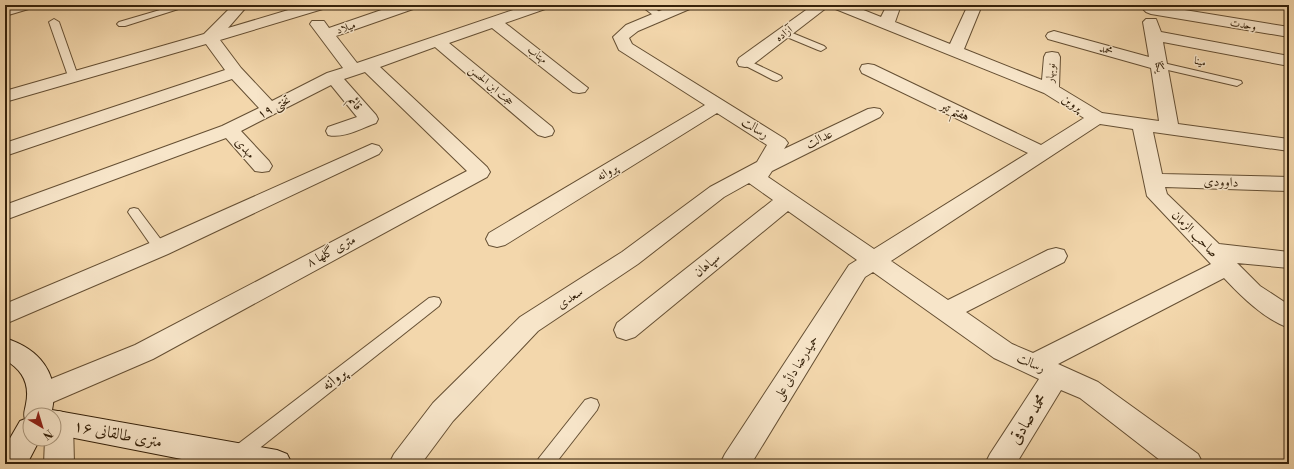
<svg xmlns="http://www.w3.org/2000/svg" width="1294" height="469" viewBox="0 0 1294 469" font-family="'Libre Bodoni',Amiri,serif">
  <rect width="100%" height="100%" fill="#f3d7ac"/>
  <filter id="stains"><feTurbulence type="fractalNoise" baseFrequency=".005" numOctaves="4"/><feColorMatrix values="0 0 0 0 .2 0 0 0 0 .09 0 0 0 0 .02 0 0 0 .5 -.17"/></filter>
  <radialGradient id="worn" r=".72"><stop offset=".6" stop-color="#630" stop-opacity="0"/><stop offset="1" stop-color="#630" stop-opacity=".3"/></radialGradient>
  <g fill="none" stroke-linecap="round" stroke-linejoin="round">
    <g stroke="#654f33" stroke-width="2">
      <g id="lane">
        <path d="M177 5H191L125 26H119L117 24 119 22Z"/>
        <path d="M640 5H650L665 16 660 19 657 18Z"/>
        <path d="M54 19 59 22 78 76 77 78H69L68 76 49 22Z"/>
        <path d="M785 30 824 46 826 48 821 51 818 50 782 35V31Z"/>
        <path d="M745 59 781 76 782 78 777 81 773 80 742 64 740 62 742 60Z"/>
        <path d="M1159 62 1241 81 1242 83 1237 86 1155 67 1154 65Z"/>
        <path d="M134 208 138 209 165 245 167 248 165 251H155L130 215 128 212 130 209Z"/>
        <path d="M434 297 439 298 441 302 439 306 242 462 236 464 230 462 228 456 230 450 429 298Z"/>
        <path d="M591 398 597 400 599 405 597 410 555 464H536L539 458 585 400Z"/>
      </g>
    </g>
    <g stroke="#654f33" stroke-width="2">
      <g id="street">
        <path d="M10 5H34L32 8 5 16V6Z"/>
        <path d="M233 5H248L228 28 305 5H328L326 8 220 40 241 68 272 101 327 73 343 68 310 24 312 21H324L329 28 396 5H418L416 8 336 36 357 63 528 5H550L548 8 505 23 588 88 585 92 579 93 573 92 492 28 449 43 552 127 554 131 552 135 545 137 538 135 435 47 380 67 487 167 490 172 487 177 153 359 51 403 41 407 31 403 28 395 31 387 135 345 467 171 365 72 344 79 376 115 378 119 376 123C362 128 343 139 328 135L326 131 328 127 357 117 331 85 241 131 269 161 272 166 269 171 262 172 255 171 226 138 5 220V205L222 126 259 108 232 79 5 156V143L225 70 206 44 5 102V91L204 34Z"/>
        <path d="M674 5H694L692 8 638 31 629 38 632 44 785 139 788 143 784 149 868 109 874 108 880 109 883 113 880 117 772 171 768 177 874 249 1028 153 862 73 860 69 862 65 868 64 874 65 1041 145 1084 118 1044 93 833 8 831 5H851L881 17 887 5H901L895 22 950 44 968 5H982L964 49 1042 80 1044 57 1046 53 1052 52 1058 53 1060 57 1059 87 1102 113 1159 121 1151 68 1048 39 1046 36 1048 33 1054 31 1149 57 1143 22 1146 19H1156L1161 32 1289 56V66L1163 42 1178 124 1289 139V151L1153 132 1162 174 1289 177V191L1165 187 1167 194 1219 244 1289 252V268L1237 263 1260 286 1289 305V328C1264 319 1242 297 1224 278L1058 364 1098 382 1198 454 1203 464H1165L1080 398 1061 390 1016 464H985L990 454 1039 379 994 358 873 272 865 277 751 464H720L725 454 849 265 857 260 788 211 635 337 626 340 617 337 614 330 617 323 773 200 749 183 724 197 638 264 538 331 453 421 421 464H389L394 454 433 403 520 317 622 252 710 187 757 162 767 145 717 113 505 245 497 247 489 245 486 239 489 233 705 105 619 50 613 37 626 25ZM1100 124 1133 129 1147 196 1211 264 1033 353 1012 344 966 312 1064 262 1067 256 1064 250 1056 248 1048 250 948 300 891 261Z"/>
        <path d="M813 5H830L751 66 745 67 739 66 737 62 739 58Z"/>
        <path d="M1154 5 1289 27V37L1151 14 1146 12 1143 9 1146 6Z"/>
        <path d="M372 144 379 146 382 150 379 154 168 254 5 324V304L152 242Z"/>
        <path d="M59 411 69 414 73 423 74 464H44L45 439H54V415H49Z"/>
      </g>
    </g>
    <g stroke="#36220b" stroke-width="2">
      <path id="secondary" d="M5 338C39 349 60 373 52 410L277 450 287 454 292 464H207L54 434V415H30V439H40L28 462 27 464H5V447L20 421 25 419C23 414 25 410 26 404 30 384 23 370 5 360Z"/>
    </g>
    <use href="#lane" fill="#f7e5c9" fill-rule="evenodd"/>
    <use href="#street" fill="#f7e5c9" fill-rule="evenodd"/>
    <use href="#secondary" fill="#f7e5c9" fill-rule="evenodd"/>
  </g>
  <g text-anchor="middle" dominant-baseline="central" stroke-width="3" stroke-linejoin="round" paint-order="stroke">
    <g font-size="11" fill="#36220b" stroke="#f7e5c9">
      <text transform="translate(1243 25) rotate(10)">وحدت</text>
      <text transform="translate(346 28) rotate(-19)">میلاد</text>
      <text transform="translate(784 34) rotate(-36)">آزاده</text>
      <text transform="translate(1106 50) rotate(15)">محمد</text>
      <text transform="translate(537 55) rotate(38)">مهتاب</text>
      <text transform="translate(1200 62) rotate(13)">مینا</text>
      <text transform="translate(1159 67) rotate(79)">یکتا</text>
      <text transform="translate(1051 73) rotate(-85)">نوبهار</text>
      <text transform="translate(491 86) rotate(40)">حجت ابن الحسن</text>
    </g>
    <g font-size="13" fill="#36220b" stroke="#f7e5c9">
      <text transform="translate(355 103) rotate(49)">قائم</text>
      <text transform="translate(1072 103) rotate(31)">پروین</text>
      <text transform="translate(274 107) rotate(-27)">تختی ۱۹</text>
      <text transform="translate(955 111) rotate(25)">هفتم تیر</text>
      <text transform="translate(755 128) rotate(31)">رسالت</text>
      <text transform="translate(819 139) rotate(-26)">عدالت</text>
      <text transform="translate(245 148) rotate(49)">مهدی</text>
      <text transform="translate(607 172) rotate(-31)">پروانه</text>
      <text transform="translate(1221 182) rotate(2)">داوودی</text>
      <text transform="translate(1195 234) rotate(45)">صاحب الزمان</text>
      <text transform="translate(331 251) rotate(-28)">۸ متری گلها</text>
      <text transform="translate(707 265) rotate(-39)">سپاهان</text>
      <text transform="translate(570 298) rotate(-33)">سعدی</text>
      <text transform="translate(1031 363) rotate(25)">رسالت</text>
      <text transform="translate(796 368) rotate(-58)">حمیدرضا دائی علی</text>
    </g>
    <g font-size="16" fill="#36220b" stroke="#f7e5c9">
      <text transform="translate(334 379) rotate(-38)">پروانه</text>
      <text transform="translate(1028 419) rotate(-58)">محمد صادقی</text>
      <text transform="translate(118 434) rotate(11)">۱۶ متری طالقانی</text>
    </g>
  </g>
  <rect width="1294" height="469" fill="none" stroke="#f3d7ac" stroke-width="20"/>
  <rect x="6" y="6" width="1282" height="457" fill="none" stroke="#36220b" stroke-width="2"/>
  <rect x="10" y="10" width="1274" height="449" fill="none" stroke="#36220b"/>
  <g transform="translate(42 427) rotate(142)"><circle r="19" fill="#f7e5c9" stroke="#aa977d"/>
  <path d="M0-3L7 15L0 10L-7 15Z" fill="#8f2418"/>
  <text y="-6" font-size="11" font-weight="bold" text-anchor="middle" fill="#36220b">N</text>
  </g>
  <rect width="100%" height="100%" filter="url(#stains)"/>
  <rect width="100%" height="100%" fill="url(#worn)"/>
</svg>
